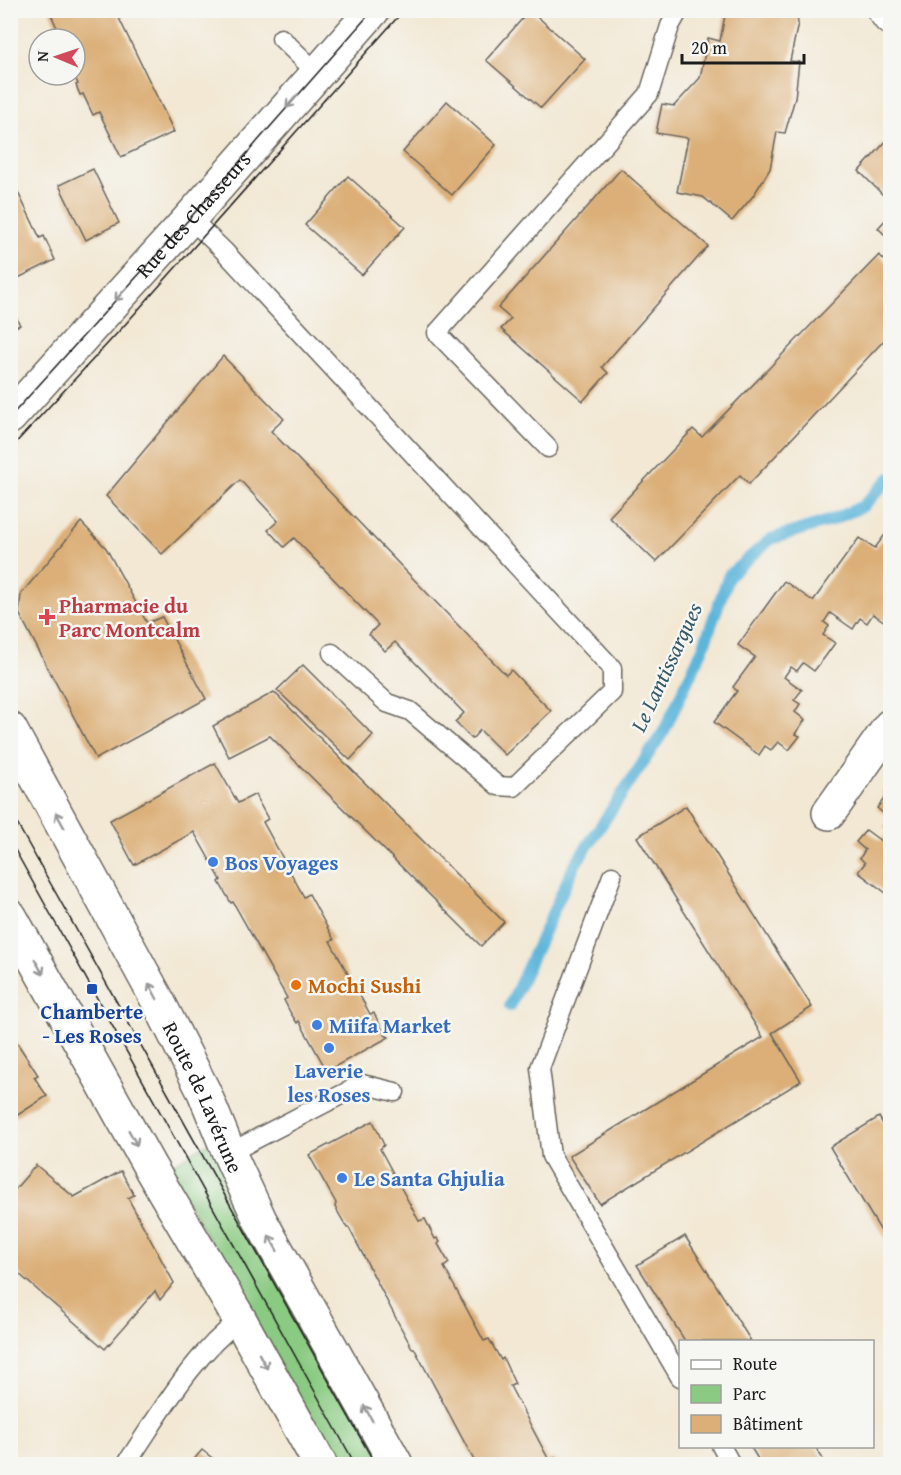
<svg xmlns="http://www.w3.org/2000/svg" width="901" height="1475" viewBox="0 0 901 1475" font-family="'Gentium Book Plus',serif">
  <rect width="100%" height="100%" fill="#f6f6f2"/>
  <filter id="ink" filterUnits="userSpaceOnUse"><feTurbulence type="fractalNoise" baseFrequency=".0167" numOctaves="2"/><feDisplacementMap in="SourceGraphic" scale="12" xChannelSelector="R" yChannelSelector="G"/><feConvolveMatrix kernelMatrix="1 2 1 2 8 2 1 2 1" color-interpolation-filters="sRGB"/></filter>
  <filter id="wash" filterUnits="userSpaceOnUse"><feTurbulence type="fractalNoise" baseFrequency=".008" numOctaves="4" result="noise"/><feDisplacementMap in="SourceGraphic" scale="24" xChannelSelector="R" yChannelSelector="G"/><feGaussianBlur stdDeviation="1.35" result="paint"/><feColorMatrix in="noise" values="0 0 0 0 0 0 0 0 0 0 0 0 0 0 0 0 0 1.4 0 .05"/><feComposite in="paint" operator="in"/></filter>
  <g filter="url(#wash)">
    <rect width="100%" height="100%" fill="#f2e8d4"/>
    <path fill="#8aca82" stroke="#53734f" stroke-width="1.5" d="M210 1142 388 1464H335L168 1167Z"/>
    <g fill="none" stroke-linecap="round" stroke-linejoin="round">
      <path stroke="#5db5da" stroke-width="12" d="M510 1006 574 866 664 731 703 648 729 575 771 539 832 520 863 506 890 478"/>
    </g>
    <g id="blocks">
      <g fill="#dbaf77">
        <path d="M49 10H115L174 132 121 157 99 112 93 115 83 94 80 95 76 85 78 84 74 75 75 39H62Z"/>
        <path d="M530 10 585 59 541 108 486 60Z"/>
        <path d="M726 10H796L798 23 790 61 799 62 795 98 785 133 777 132 770 169 753 196 732 221 703 197 677 192 688 138 656 133 662 104 674 106 700 78 708 38 720 41Z"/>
        <path d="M447 101 496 145 452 195 403 152Z"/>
        <path d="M890 137V202L859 171Z"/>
        <path d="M10 167 15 176 11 178 40 238 44 236 55 260 10 282Z"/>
        <path d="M93 169 119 223 86 240 59 185Z"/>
        <path d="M621 169 708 246 602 367 608 373 583 401 501 329 511 319 498 308Z"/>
        <path d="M348 176 405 227 362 275 305 225Z"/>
        <path d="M890 215V240L878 228Z"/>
        <path d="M879 255 890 265V334L749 484 740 475 656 562 609 517 693 429 702 437Z"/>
        <path d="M10 305 20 325 10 329Z"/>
        <path d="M223 356 284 419 271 431 506 675 511 670 551 711 505 755 480 730 472 739 455 722 464 713 395 642 385 651 369 634 378 625 294 538 284 547 268 530 278 521 240 480 162 554 106 496Z"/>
        <path d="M81 522 106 548 147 623 162 617 206 699 96 759 19 613 21 594Z"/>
        <path d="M890 528V621L888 624 873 614 867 623 860 618 853 629 830 613 824 622 829 626 823 635 835 643 825 657 814 671 803 663 797 671 791 667 784 677 802 690 794 700 800 704 795 712 805 720 795 734 800 736 789 750 778 742 771 750 765 746 759 755 714 722 737 691 733 687 755 657 738 645 784 581 813 601 859 538 875 548Z"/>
        <path d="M303 665 373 735 350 760 277 690Z"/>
        <path d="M274 692 504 922 481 946 270 736 229 757 213 726Z"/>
        <path d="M215 763 238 803 256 794 257 796 256 797 268 819 263 822 304 897 309 894 334 940 330 941 370 1014 374 1013 385 1035 389 1037 327 1071 299 1021 297 1023 290 1012 284 1000 287 998 233 902 231 903 219 882 221 880 194 832 134 865 110 820Z"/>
        <path d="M890 785V896L858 872 865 863 860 858 865 850 856 842 866 830 881 841 889 831 884 827 890 819 877 808 887 795 885 793Z"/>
        <path d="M686 806 812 1007 772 1033 801 1081 600 1204 569 1156 763 1037 637 837Z"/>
        <path d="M10 1032 38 1075 34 1077 47 1096 10 1120Z"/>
        <path d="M879 1117 890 1136V1246L830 1147Z"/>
        <path d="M373 1121 384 1145 380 1149 419 1221 425 1219 435 1239 437 1238 440 1242 438 1244 449 1263 444 1267 484 1341 489 1339 501 1360 503 1358 515 1384 510 1386 549 1460 555 1458 558 1464H476L414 1348H412L399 1324 349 1228H347L335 1207 336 1203 309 1155Z"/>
        <path d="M36 1165 74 1197 121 1171 134 1195 128 1198 174 1283 160 1300 155 1291 105 1349 10 1266V1195Z"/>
        <path d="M685 1236 751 1341H685L637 1265Z"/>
        <path d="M750 1446H815L826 1464H761Z"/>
        <path d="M202 1450 220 1464H190Z"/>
      </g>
    </g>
  </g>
  <g filter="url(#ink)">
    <use href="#blocks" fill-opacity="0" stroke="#67635c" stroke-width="1.5"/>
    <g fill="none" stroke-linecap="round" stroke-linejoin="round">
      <g stroke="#67635c" stroke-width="21">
        <g id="lane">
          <path d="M281 38 317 73"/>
          <path d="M190 218 224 251 612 668V692L514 787 498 786 410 711 387 703 332 653"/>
          <path d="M548 448 437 333 649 94 670 26 679 10"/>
          <path d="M612 876 540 1068 551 1156 680 1377"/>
          <path d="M229 1153 362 1084 395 1092"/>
          <path d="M721 1446 731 1464"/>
          <path d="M126 1464C159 1416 192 1355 240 1320"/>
        </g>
      </g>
      <g stroke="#67635c" stroke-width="36">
        <g id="street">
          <path d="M884 10 890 18"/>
          <path d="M10 417 190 218 373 10"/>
          <path d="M829 813 890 726"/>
        </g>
      </g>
      <g stroke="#67635c" stroke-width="36">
        <g id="secondary">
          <path id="s1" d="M10 729 158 1001 204 1092 229 1153 260 1220 396 1464"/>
          <path d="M10 916 151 1169 240 1320 320 1464"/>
        </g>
      </g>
      <use href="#lane" stroke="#fff" stroke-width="18"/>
      <use href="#street" stroke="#fff" stroke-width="33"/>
      <use href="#secondary" stroke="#fff" stroke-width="33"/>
      <g stroke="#1c1c1c" stroke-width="1.5">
        <path id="s2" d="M10 417 190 218 373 10"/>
        <path d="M10 449 122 328 404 10"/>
        <path d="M10 811 375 1464"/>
        <path d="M10 841 355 1464"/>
      </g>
    </g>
    <defs><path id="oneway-shaft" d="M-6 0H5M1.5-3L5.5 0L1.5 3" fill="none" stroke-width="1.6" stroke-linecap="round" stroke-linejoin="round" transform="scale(1.5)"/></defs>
    <g stroke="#999">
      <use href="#oneway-shaft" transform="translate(292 101) rotate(131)"/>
      <use href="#oneway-shaft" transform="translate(121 294) rotate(132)"/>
      <use href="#oneway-shaft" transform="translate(60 820) rotate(-119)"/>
      <use href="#oneway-shaft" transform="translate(39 967) rotate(61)"/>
      <use href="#oneway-shaft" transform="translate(153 991) rotate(-118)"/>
      <use href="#oneway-shaft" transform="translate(133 1138) rotate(61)"/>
      <use href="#oneway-shaft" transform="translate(273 1243) rotate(-119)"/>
      <use href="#oneway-shaft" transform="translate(263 1361) rotate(61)"/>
      <use href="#oneway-shaft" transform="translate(368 1413) rotate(-119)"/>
    </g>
  </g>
  <path fill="#e0444e" stroke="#f6f6f2" stroke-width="2" d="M44 608h6v6h6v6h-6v6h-6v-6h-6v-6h6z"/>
  <g fill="#3f7fe0" stroke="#f6f6f2" stroke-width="2">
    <circle cx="213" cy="862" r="6"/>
    <circle cx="317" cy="1025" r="6"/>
    <circle cx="329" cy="1048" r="6"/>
    <circle cx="342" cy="1178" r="6"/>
  </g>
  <circle fill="#e8710a" stroke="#f6f6f2" stroke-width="2" cx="296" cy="985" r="6"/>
  <rect fill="#1a4fb4" stroke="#f6f6f2" stroke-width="2" x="86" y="983" width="12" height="12" rx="3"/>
  <g text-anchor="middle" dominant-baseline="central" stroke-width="5" stroke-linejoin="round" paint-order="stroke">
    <g font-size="21" fill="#1c1c1c" stroke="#f6f6f2">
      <text stroke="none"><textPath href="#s2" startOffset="273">Rue des Chasseurs</textPath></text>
      <text stroke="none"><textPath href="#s1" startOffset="416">Route de Lavérune</textPath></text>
    </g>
    <g font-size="21" font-weight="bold" fill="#be3a42" stroke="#f6f6f2" text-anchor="start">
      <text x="59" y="605">Pharmacie du<tspan x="59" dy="24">Parc Montcalm</tspan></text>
    </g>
    <g font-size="21" font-weight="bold" fill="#366cbe" stroke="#f6f6f2" text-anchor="start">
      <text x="225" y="862">Bos Voyages</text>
      <text x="329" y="1025">Miifa Market</text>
      <text x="329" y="1070" text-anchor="middle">Laverie<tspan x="329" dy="24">les Roses</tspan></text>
      <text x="354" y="1178">Le Santa Ghjulia</text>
    </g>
    <g font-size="21" font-weight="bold" fill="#c56008" stroke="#f6f6f2" text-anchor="start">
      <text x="308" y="985">Mochi Sushi</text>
    </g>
    <g font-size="21" font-weight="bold" fill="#164399" stroke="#f6f6f2">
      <text x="92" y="1011">Chamberte<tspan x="92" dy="24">- Les Roses</tspan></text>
    </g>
    <g font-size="22" font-style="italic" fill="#365968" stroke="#f6f6f2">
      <text transform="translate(666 667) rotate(-65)">Le Lantissargues</text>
    </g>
  </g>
  <rect width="901" height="1475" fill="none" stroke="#f6f6f2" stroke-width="36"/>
  <rect x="679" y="1340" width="195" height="108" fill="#f6f6f2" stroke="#9f9f9c" stroke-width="1.5"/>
  <rect x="691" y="1360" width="30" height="9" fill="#ffffff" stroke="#9f9f9c" stroke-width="1.5"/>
  <text x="733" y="1370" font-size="18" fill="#1c1c1c">Route</text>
  <rect x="691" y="1385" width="30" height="18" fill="#8aca82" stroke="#9f9f9c" stroke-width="1.5"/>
  <text x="733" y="1400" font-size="18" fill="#1c1c1c">Parc</text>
  <rect x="691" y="1415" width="30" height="18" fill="#dbaf77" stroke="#9f9f9c" stroke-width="1.5"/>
  <text x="733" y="1430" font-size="18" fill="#1c1c1c">Bâtiment</text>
  <g transform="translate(57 57) rotate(272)"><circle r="28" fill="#f6f6f2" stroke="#9f9f9c" stroke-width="1.5"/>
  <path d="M0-4.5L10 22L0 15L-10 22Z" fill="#d1495b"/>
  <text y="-9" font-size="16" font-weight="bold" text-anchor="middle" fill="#1c1c1c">N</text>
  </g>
  <path d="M682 54v9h122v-9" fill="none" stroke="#1c1c1c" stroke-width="3"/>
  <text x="691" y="54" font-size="18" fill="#1c1c1c" stroke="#f6f6f2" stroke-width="4.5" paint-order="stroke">20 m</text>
</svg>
